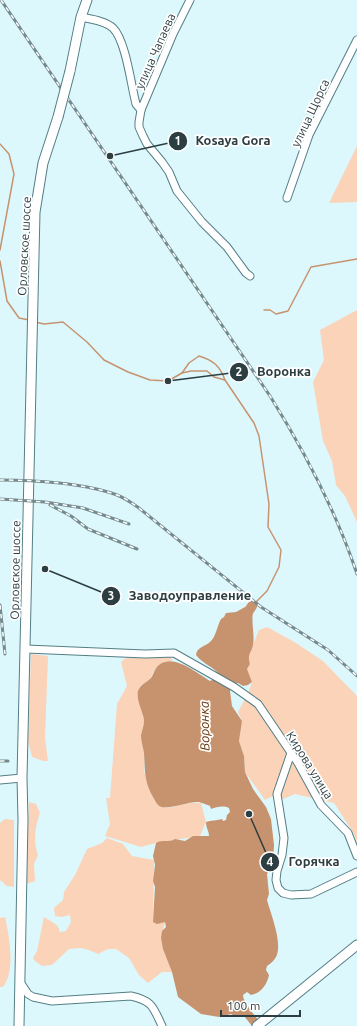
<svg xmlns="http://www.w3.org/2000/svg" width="357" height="1026" viewBox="0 0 357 1026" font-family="Ubuntu,sans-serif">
  <rect width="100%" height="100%" fill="#ddf8fd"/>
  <g fill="#fad3b9">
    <path d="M357 146V202L329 203Z"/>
    <path d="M357 310V522L345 496 336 485 332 461 323 441 313 382 324 360 320 330Z"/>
    <path d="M267 627 296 643 323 661 357 696V843L354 834 334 803 295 794 283 799 275 795 265 800 245 772 244 756 239 741 242 721 238 712 248 693 252 682 247 669 250 664 248 657 259 630Z"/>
    <path d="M31 654 48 656 45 738 48 761H43L32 757 28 741Z"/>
    <path d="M164 657H170L173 661H166L155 669 150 679 140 687 144 720 143 728 141 735 144 753V771L150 791 158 805 168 808 190 803H201L206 822 200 836 156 843 141 847 105 836 110 824 106 798H110L117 704 127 686 121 662 126 658Z"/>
    <path d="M29 802 36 804 40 813C35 827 33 841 38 855L34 864 35 881 26 884Z"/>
    <path d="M5 819 14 820V887L7 886 0 880V823Z"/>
    <path d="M107 838 123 844 132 856 154 860 153 921 165 922 161 938 172 972H162L148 983 139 975 129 958 116 949H108L98 954 89 950 80 948 69 949 52 965 42 966 35 961 33 958 37 951 44 917C51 922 58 923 60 932L66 931 71 922 70 915 62 917 55 916 54 908 63 900 64 892 75 875 87 849 102 843Z"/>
    <path d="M5 917C9 936 16 970 3 987H0V918Z"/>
  </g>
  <path fill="#c7936f" d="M245 607 253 612C251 623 255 635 253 645 251 654 247 654 250 664L247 669 252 682 248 685 243 686 238 683 233 685 230 691 232 706 242 721 239 741 244 756 245 772 253 789 266 807 271 819 274 845 273 864 267 874 269 894 267 900C271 915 283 943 276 957 274 961 270 964 267 966L266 970 269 975C267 985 261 993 251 995L247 992 243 995C243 1003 257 1018 263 1026H252L244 1016 236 1017 231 1014 219 1017 201 1014 178 997 172 972 163 949 161 938 162 931 166 927 165 922 157 924 153 922 155 887 153 881 155 865 153 856 156 843C163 839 168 843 175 839L185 841 193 836H209C209 831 206 828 206 822 211 820 216 821 222 819L223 821 226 820 227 815 230 812 229 808C223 805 217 807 211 809L210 806C207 805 203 803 199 802 188 801 164 812 158 805 156 803 155 800 153 797 144 781 145 771 144 753 143 747 141 741 141 735 142 730 144 726 144 720 143 711 136 701 138 691 140 685 147 682 151 678 154 674 154 669 159 665 173 653 197 673 210 681L214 679 217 672C210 665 202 663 196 655 197 647 204 647 210 642 216 637 217 626 221 619L224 617 226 613 236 612Z"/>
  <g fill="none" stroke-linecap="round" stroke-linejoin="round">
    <g stroke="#c7936f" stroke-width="1.5">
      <path d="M0 144 9 154 14 174 0 250"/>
      <path d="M0 261 7 301 19 318 29 320"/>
      <path d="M264 310H270L276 314 288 311 311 267 357 259"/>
      <path d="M35 322 44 324 63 322 87 342 104 360 128 372 150 380 168 381 182 373 191 371H207L214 377 225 380 254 423 259 436 269 504 268 527 281 550 279 567 267 591 252 606"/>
      <path d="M182 373 189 363 199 356C213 360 220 366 225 380"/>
    </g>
    <path stroke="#c7936f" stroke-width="10" d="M242 621 252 606"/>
    <g stroke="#547e85" stroke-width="9">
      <g id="minor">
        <path d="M81 17C90 19 106 21 113 28 126 41 131 85 136 104L141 110 139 122V127L143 136 147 144 162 162 169 172 177 191 202 222 227 247 246 273 250 276"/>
        <path d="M141 110 173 34 190 0"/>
        <path d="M287 198 309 135 357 40"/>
        <path d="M26 649 145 654 174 653 234 687 258 704 298 763 321 805 348 833 357 856"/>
        <path d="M291 753 277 794 284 838 282 855 277 871 276 880 278 888 283 893 291 895 311 894 357 872"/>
        <path d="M0 780 22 778"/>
        <path d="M20 982 28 994 33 997 52 1001 131 996C153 1001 153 1007 162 1026"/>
      </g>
    </g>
    <g stroke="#547e85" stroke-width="11">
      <g id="major">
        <path d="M70 71 81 17 87 0"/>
        <path d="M19 1026 23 820 22 778 35 212 43 163 58 117"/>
        <path d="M257 1026 357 945"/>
      </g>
    </g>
    <use href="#minor" stroke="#fff" stroke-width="7"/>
    <use href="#major" stroke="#fff" stroke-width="9"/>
    <g stroke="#748a8e" stroke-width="3">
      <g id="rail">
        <path d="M1 0 270 396C305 452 336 511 357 574"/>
        <path d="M0 480C34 480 85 483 117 495 125 498 132 503 139 508L261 607 328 650 357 676"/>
        <path d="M0 499 45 502 83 508 129 524"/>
        <path d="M50 505 71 516 88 529 137 549"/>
        <path d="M0 605 5 654"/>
        <path d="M0 761H8"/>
      </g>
    </g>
    <use href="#rail" stroke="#fff" stroke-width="1.5" stroke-dasharray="4.5" stroke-linecap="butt"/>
    <g stroke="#547e85" stroke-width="11" stroke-linecap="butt">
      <path id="major-bridge" d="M58 117 70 71"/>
    </g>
    <use href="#major-bridge" stroke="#fff" stroke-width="9"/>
  </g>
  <g text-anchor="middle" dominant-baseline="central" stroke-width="3.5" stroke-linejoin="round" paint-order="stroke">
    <g font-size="12" fill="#2c3e41" stroke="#fff">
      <text transform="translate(155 51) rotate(-66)">улица Чапаева</text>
      <text transform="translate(310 113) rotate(-65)">улица Щорса</text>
      <text transform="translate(24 246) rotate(-87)">Орловское шоссе</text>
      <text transform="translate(15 570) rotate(-89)">Орловское шоссе</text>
      <text transform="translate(310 765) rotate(58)">Кирова улица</text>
    </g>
    <g font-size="13" font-style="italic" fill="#69380e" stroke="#fff">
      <text transform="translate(204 726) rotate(-91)">Воронка</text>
    </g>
  </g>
  <path fill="none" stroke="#2c3e41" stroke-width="1.5" d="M110 156L178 141M168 381L239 372M45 569L111 596M249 814L270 862"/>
  <g fill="#2c3e41" stroke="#fff" stroke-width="1.5">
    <circle cx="110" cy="156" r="4"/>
    <circle cx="168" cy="381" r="4"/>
    <circle cx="45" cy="569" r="4"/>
    <circle cx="249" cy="814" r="4"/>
    <circle cx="178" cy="141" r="10"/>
    <circle cx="239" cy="372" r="10"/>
    <circle cx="111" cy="596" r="10"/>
    <circle cx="270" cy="862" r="10"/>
  </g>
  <g font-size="12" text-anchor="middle" font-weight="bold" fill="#fff">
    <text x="178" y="145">1</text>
    <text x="239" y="376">2</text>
    <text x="111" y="600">3</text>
    <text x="270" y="866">4</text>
  </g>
  <g font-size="13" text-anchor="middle" font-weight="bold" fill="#2c3e41" stroke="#fff" stroke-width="3.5" stroke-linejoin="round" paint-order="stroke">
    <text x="233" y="145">Kosaya Gora</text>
    <text x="284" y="376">Воронка</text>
    <text x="190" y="600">Заводоуправление</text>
    <text x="314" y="866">Горячка</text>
  </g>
  <path d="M221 1010v6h79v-6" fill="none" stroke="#2c3e41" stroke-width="2"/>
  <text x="227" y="1010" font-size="12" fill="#2c3e41" stroke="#ffffff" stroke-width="3" paint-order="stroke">100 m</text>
</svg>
